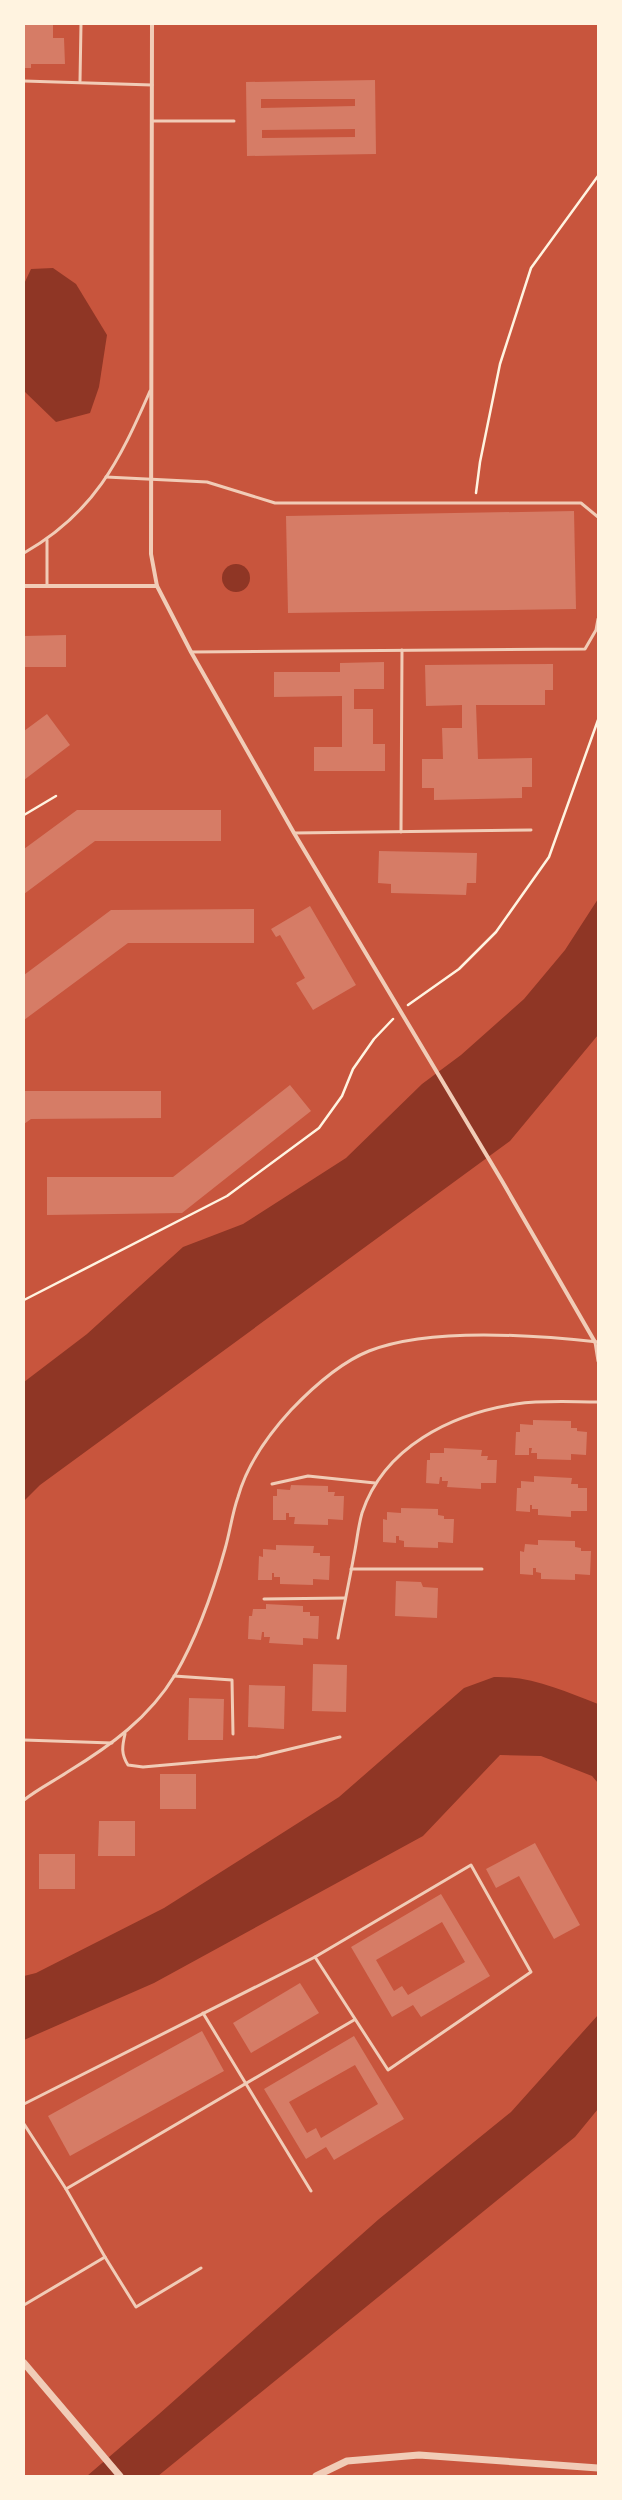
<svg xmlns="http://www.w3.org/2000/svg" width="622" height="2500" font-family="'PT Sans Narrow',sans-serif">
<rect width="100%" height="100%" fill="#c8553d"/>
<!-- water -->
<g fill="#8f3625">
<path d="M53,268L76,284L107,335L99,387L90,413L56,422L24,391V284L31,269Z"/>
<circle cx="236" cy="578" r="14"/>
<path d="M598,899V1035L510,1141L40,1485L24,1501V1382L87,1334L183,1247L243,1224L346,1158L422,1084L461,1055L524,999L565,950Z"/>
<path d="M494,1677C532,1676 563,1691 598,1704V1783L592,1776L541,1756L500,1755L423,1836L154,1983L24,2040V1976L36,1973L164,1908L339,1797L464,1688Z"/>
<path d="M598,2015V2109L575,2137L158,2476H87L159,2414L379,2219L511,2112Z"/>
</g>
<!-- building -->
<g fill="#d67c66" fill-rule="evenodd">
<path d="M24,24H53V38H64L65,64H31V68H24Z"/>
<path d="M375,80L376,154L247,156L246,82ZM261,99H355V106L261,108ZM355,129V137L262,138V130Z"/>
<path d="M574,511L576,609L288,613L286,516Z"/>
<path d="M66,635V667H24V636Z"/>
<path d="M384,662V689H354V709H373V744H385V771H314V747H342V696L274,697V672H340V663Z"/>
<path d="M553,664V690H545V705H476L478,759L532,758V787H522V798L434,800V788H422V759H443L442,728H462V705L426,706L425,665Z"/>
<path d="M47,714L70,745L24,780V731Z"/>
<path d="M77,810H221V841H95L24,894V849Z"/>
<path d="M379,851L477,853L476,883H467L466,895L391,893V884L378,883Z"/>
<path d="M310,906L356,985L313,1010L296,983L305,978L280,935L276,937L271,929Z"/>
<path d="M254,909V943H128L24,1020V975L111,910Z"/>
<path d="M290,1085L311,1111L182,1213L47,1215V1177H173Z"/>
<path d="M24,1091H161V1118L31,1119L24,1124Z"/>
<path d="M533,1420L571,1421V1428H577V1431L587,1432L586,1455L571,1454V1460L537,1459V1453H531L532,1448H529V1455H515L516,1432H520V1424L533,1425Z"/>
<path d="M444,1448L482,1450L481,1456H488L487,1460H497L496,1483H481V1489L447,1487L448,1481H442V1477H440L439,1484L426,1483L427,1460H430V1453H444Z"/>
<path d="M534,1476L572,1478L571,1484H578V1488H587V1511H571V1517L538,1515V1509H532V1505H530V1512L516,1511L517,1488H521V1481L534,1482Z"/>
<path d="M291,1485L328,1486V1492H335L334,1496H344L343,1520L328,1519V1525L294,1524L295,1517H289V1513H286V1520H273V1496H277V1489L290,1490Z"/>
<path d="M401,1508L438,1509V1515L444,1516V1519H454L453,1543L438,1542V1548L404,1547V1541L399,1540V1536H396V1543L383,1542V1519L387,1520V1512L401,1513Z"/>
<path d="M538,1540L575,1541V1547L581,1548V1551H591L590,1575L575,1574V1580L541,1579V1573L536,1572V1568H533V1575L520,1574V1551L524,1552L525,1544L538,1545Z"/>
<path d="M276,1545L314,1546L313,1553H320V1556H330L329,1580L313,1579V1585L280,1584V1577H274V1573H272V1580H258L259,1556L263,1557V1549L276,1550Z"/>
<path d="M396,1581L421,1582L423,1587L438,1588L437,1618L395,1616Z"/>
<path d="M266,1604L303,1606V1612H310V1616H319L318,1639L303,1638V1645L269,1643L270,1637H264V1632H262L261,1640L248,1639L249,1616H252L253,1609H266Z"/>
<path d="M313,1664L347,1665L346,1712L312,1711Z"/>
<path d="M249,1685L285,1686L284,1729L248,1727Z"/>
<path d="M189,1698L224,1699L223,1740H188Z"/>
<rect x="160" y="1774" width="36" height="35"/>
<path d="M99,1821H135V1856H98Z"/>
<path d="M535,1843L580,1925L554,1939L519,1876L496,1888L486,1869Z"/>
<rect x="39" y="1854" width="36" height="35"/>
<path d="M441,1894L490,1976L421,2017L413,2005L392,2017L351,1947ZM442,1922L465,1962L408,1995L402,1986L394,1991L376,1960Z"/>
<path d="M300,1983L319,2013L251,2053L233,2023Z"/>
<path d="M202,2031L224,2071L70,2156L48,2116Z"/>
<path d="M354,2036L404,2119L334,2160L326,2147L306,2159L264,2089ZM355,2065L378,2104L321,2138L316,2128L307,2133L289,2102Z"/>
</g>
<g fill="none" stroke-linecap="round" stroke-linejoin="round">
<!-- path -->
<g stroke="#fff3e0" stroke-width="2.5">
<path d="M476,493L480,462L500,364L531,268L598,176"/>
<path d="M24,815L56,796"/>
<path d="M408,1005L459,969L496,932L549,857L598,720"/>
<path d="M24,1300L227,1196L319,1128L342,1096L353,1069L374,1039L393,1019"/>
</g>
<!-- service -->
<g stroke="#f1ccb7" stroke-width="3">
<path d="M24,81L152,85"/>
<path d="M80,81L81,24"/>
<path d="M152,121H234"/>
<path d="M106,477L207,482L275,503H581L598,517"/>
<path d="M47,540V586"/>
<path d="M24,553C94,513 119,462 150,391"/>
<path d="M191,652L585,649L596,630L598,619"/>
<path d="M401,832L402,650"/>
<path d="M294,833L531,830"/>
<path d="M595,1342L598,1361"/>
<path d="M272,1484L308,1476L375,1483"/>
<path d="M351,1569H482"/>
<path d="M264,1599L345,1598"/>
<path d="M338,1638C343,1610 349,1583 354,1555C357,1541 358,1527 362,1513C384,1447 451,1414 516,1404C543,1400 571,1402 598,1402"/>
<path d="M174,1676L232,1680L233,1734"/>
<path d="M125,1734C122,1747 121,1754 128,1765L143,1767L257,1757L340,1737"/>
<path d="M24,1740L112,1743"/>
<path d="M24,1800C38,1789 54,1781 69,1771C110,1746 149,1718 175,1675C197,1637 213,1592 225,1549C230,1532 232,1514 238,1497C247,1465 268,1435 291,1410C313,1387 339,1363 369,1351C429,1327 534,1335 598,1342"/>
<path d="M471,1865L531,1972L388,2070L315,1957Z"/>
<path d="M203,2013L311,2191"/>
<path d="M24,2104L315,1957"/>
<path d="M24,2124L66,2189"/>
<path d="M105,2257L136,2307L201,2268"/>
<path d="M24,2305L105,2257L66,2189L354,2020"/>
</g>
<!-- minor -->
<g stroke="#f1ccb7" stroke-width="4">
<path d="M152,24L151,554L157,586L191,652L294,833L502,1181L595,1342"/>
<path d="M24,586H157"/>
</g>
<!-- tertiary -->
<g stroke="#f1ccb7" stroke-width="7">
<path d="M24,2363L120,2476"/>
<path d="M316,2476L347,2461L419,2455L598,2468"/>
</g>
</g>
<!-- border -->
<rect width="622" height="2500" fill="none" stroke="#fff3e0" stroke-width="50"/>
</svg>
